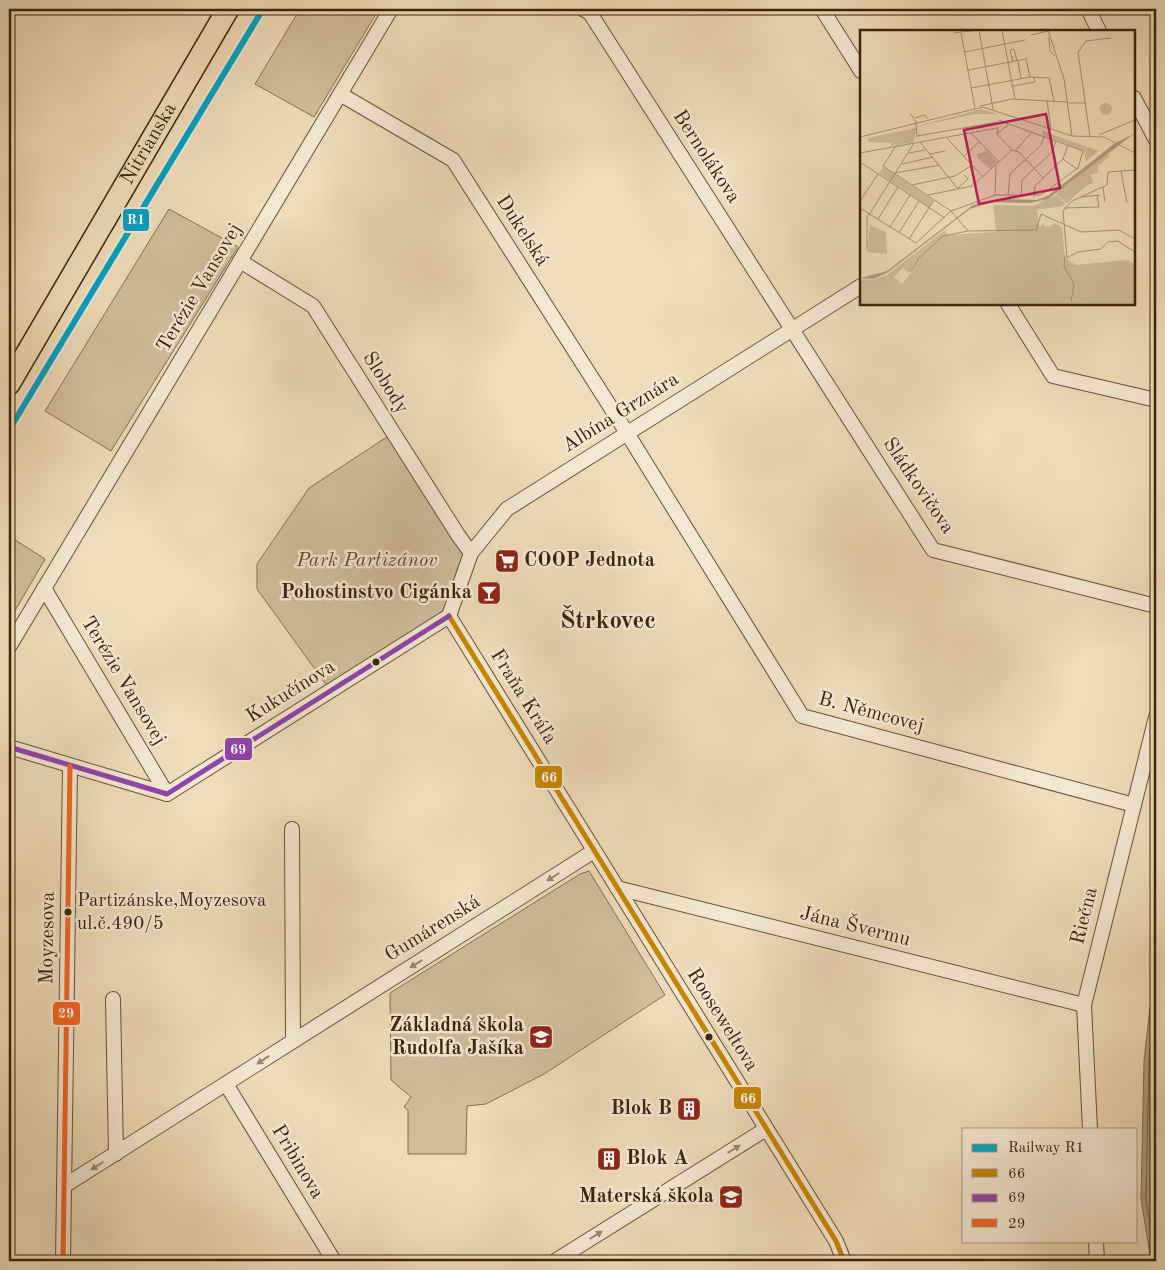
<svg xmlns="http://www.w3.org/2000/svg" width="1165" height="1270" font-family="'Old Standard TT',serif">
<rect width="100%" height="100%" fill="#efdcba"/>
<filter id="stains"><feTurbulence type="fractalNoise" baseFrequency=".004" numOctaves="4"/><feColorMatrix values="0 0 0 0 .2 0 0 0 0 .09 0 0 0 0 .02 0 0 0 .5 -.17"/></filter>
<radialGradient id="worn" r=".72"><stop offset=".6" stop-color="#630" stop-opacity="0"/><stop offset="1" stop-color="#630" stop-opacity=".3"/></radialGradient>
<!-- green -->
<g fill="#d0bd9c" stroke="#857052">
<path d="M300,9H379L314,117L255,84Z"/>
<path d="M169,209L238,247L111,451L45,411Z"/>
<path d="M393,433L471,553L449,616L330,690L257,589V564L309,488Z"/>
<path d="M9,536L45,559L9,621Z"/>
<path d="M589,871L665,995L544,1074L486,1104L467,1106L466,1154H408V1110L404,1107L411,1097L391,1080L390,993L580,874Z"/>
</g>
<!-- water -->
<path fill="#b19d7e" stroke="#816d4f" d="M1156,953V1261H1151L1141,1199L1144,1061Z"/>
<g fill="none" stroke-linecap="round" stroke-linejoin="round">
<!-- shore -->
<g stroke="#766044" stroke-width="1">
<path d="M1156,1054L1153,1198L1156,1222"/>
<path d="M1156,1261L1146,1199L1149,1061L1156,998"/>
</g>
<defs>
<g id="street">
<path d="M583,9L590,13L933,550L1156,606"/>
<path d="M822,9L861,71"/>
<path d="M1088,9L1099,31"/>
<path d="M340,94L453,160L627,433L802,716L1134,805"/>
<path d="M1134,98L1156,140"/>
<path d="M240,261L313,306L458,535L471,553"/>
<path d="M1008,304L1053,376L1156,400"/>
<path d="M44,588L167,794"/>
<path d="M449,616L836,1241L844,1261"/>
<path d="M449,616L471,553L507,509L861,286"/>
<path d="M9,647L391,9"/>
<path d="M9,747L167,794L449,616"/>
<path d="M292,829L293,1041"/>
<path d="M617,888L1084,1005"/>
<path d="M113,999L116,1154"/>
<path d="M226,1084L334,1261"/>
<path d="M1090,1129L1084,1005L1156,717"/>
<path d="M64,1186L594,851"/>
<path d="M1096,1241L1097,1261"/>
<path d="M63,1261L70,766"/>
<path d="M555,1261L766,1129"/>
</g>
<g id="primary">
<path id="s1" d="M9,384L228,9"/>
</g>
</defs>
<!-- street casing -->
<use href="#street" stroke="#675235" stroke-width="16"/>
<!-- primary casing -->
<use href="#primary" stroke="#3a2409" stroke-width="24"/>
<!-- street -->
<use href="#street" stroke="#f5e8d2" stroke-width="14"/>
<!-- primary -->
<use href="#primary" stroke="#efdcba" stroke-width="21"/>
<defs>
<path id="bus-1" d="M449,616L836,1241L844,1261"/>
<path id="bus-2" d="M9,747L167,794L449,616"/>
<path id="bus-3" d="M63,1261L70,766"/>
</defs>
<!-- bus-1 casing -->
<use href="#bus-1" stroke="#f5e8d2" stroke-width="9"/>
<!-- bus-2 casing -->
<use href="#bus-2" stroke="#f5e8d2" stroke-width="9"/>
<!-- bus-3 casing -->
<use href="#bus-3" stroke="#f5e8d2" stroke-width="9"/>
<!-- bus-1 -->
<use href="#bus-1" stroke="#c88602" stroke-width="5"/>
<!-- bus-2 -->
<use href="#bus-2" stroke="#8e44ad" stroke-width="5"/>
<!-- bus-3 -->
<use href="#bus-3" stroke="#f26522" stroke-width="5"/>
<defs>
<path id="rail-1" d="M9,430L263,9"/>
</defs>
<!-- rail-1 casing -->
<use href="#rail-1" stroke="#f5e8d2" stroke-width="10"/>
<!-- rail-1 -->
<use href="#rail-1" stroke="#03a2c4" stroke-width="6"/>
</g>
<!-- one-way arrows -->
<defs><path id="oneway-solid" d="M-6-.8H1V-3.2L6.5 0L1 3.2V.8H-6Z" transform="scale(1.25)"/></defs>
<g fill="#98866e">
<use href="#oneway-solid" transform="translate(553 877) rotate(148)"/>
<use href="#oneway-solid" transform="translate(416 964) rotate(148)"/>
<use href="#oneway-solid" transform="translate(263 1060) rotate(147)"/>
<use href="#oneway-solid" transform="translate(734 1149) rotate(-32)"/>
<use href="#oneway-solid" transform="translate(97 1166) rotate(148)"/>
<use href="#oneway-solid" transform="translate(596 1235) rotate(-32)"/>
</g>
<!-- icons -->
<defs>
<symbol id="supermarket-square" viewBox="-11 -11 22 22"><rect x="-9" y="-9" width="18" height="18" rx="4" fill="#8f2418" stroke="#f5e8d2"/><path d="M-6-5.5h2.5l.6 2H6L4.5 2H-2.5L-4.4-4H-6ZM-1.5 3.2a1.3 1.3 0 1 0 .1 0ZM3 3.2a1.3 1.3 0 1 0 .1 0Z" fill="#fff"/></symbol>
<symbol id="bar-square" viewBox="-11 -11 22 22"><rect x="-9" y="-9" width="18" height="18" rx="4" fill="#8f2418" stroke="#f5e8d2"/><path d="M-6-5H6L.8 .8V4.5H3.5V6h-7V4.5H-.8V.8Z" fill="#fff"/></symbol>
<symbol id="school-square" viewBox="-11 -11 22 22"><rect x="-9" y="-9" width="18" height="18" rx="4" fill="#8f2418" stroke="#f5e8d2"/><path d="M0-5L7-2L0 1L-7-2ZM-4 1L0 2.5L4 1V4Q0 6-4 4Z" fill="#fff"/></symbol>
<symbol id="building-square" viewBox="-11 -11 22 22"><rect x="-9" y="-9" width="18" height="18" rx="4" fill="#8f2418" stroke="#f5e8d2"/><path d="M-4-6H4V6H1V3H-1V6H-4ZM-2.5-4.3h1.7v1.8h-1.7ZM.8-4.3h1.7v1.8H.8ZM-2.5-1h1.7V.8h-1.7ZM.8-1h1.7V.8H.8Z" fill="#fff"/></symbol>
</defs>
<g fill-rule="evenodd">
<use href="#supermarket-square" x="493" y="547" width="28" height="28"/>
<use href="#bar-square" x="475" y="579" width="28" height="28"/>
<use href="#school-square" x="527" y="1023" width="28" height="28"/>
<use href="#building-square" x="675" y="1095" width="28" height="28"/>
<use href="#building-square" x="595" y="1145" width="28" height="28"/>
<use href="#school-square" x="717" y="1183" width="28" height="28"/>
</g>
<!-- markers -->
<g fill="#3a2409" stroke="#f5e8d2" stroke-width="2">
<circle cx="376" cy="662" r="4.5"/>
<circle cx="68" cy="912" r="4.5"/>
<circle cx="709" cy="1037" r="4.5"/>
</g>
<g text-anchor="middle" dominant-baseline="central" stroke-width="5" stroke-linejoin="round" paint-order="stroke">
<!-- bus labels -->
<g font-size="19" fill="#3a2409" stroke="#f5e8d2" text-anchor="start">
<text x="77" y="901">Partizánske,Moyzesova<tspan x="77" dy="23">ul.č.490/5</tspan></text>
</g>
<!-- street labels -->
<g font-size="20" fill="#3a2409" stroke="#f5e8d2">
<text stroke="none"><textPath href="#s1" startOffset="278">Nitrianska</textPath></text>
<text transform="translate(706 157) rotate(57)">Bernolákova</text>
<text transform="translate(522 231) rotate(57)">Dukelská</text>
<text transform="translate(200 288) rotate(-59)">Terézie Vansovej</text>
<text transform="translate(385 383) rotate(58)">Slobody</text>
<text transform="translate(621 413) rotate(-32)">Albína Grznára</text>
<text transform="translate(918 486) rotate(56)">Sládkovičova</text>
<text transform="translate(123 681) rotate(59)">Terézie Vansovej</text>
<text transform="translate(291 692) rotate(-32)">Kukučínova</text>
<text transform="translate(523 697) rotate(58)">Fraňa Kráľa</text>
<text transform="translate(871 713) rotate(15)">B. Němcovej</text>
<text transform="translate(1085 916) rotate(-76)">Riečna</text>
<text transform="translate(855 927) rotate(14)">Jána Švermu</text>
<text transform="translate(433 929) rotate(-32)">Gumárenská</text>
<text transform="translate(48 938) rotate(-89)">Moyzesova</text>
<text transform="translate(722 1020) rotate(58)">Rooseweltova</text>
<text transform="translate(297 1162) rotate(59)">Pribinova</text>
</g>
<!-- park labels -->
<g font-size="20" font-style="italic" fill="#604a2e" stroke="#f5e8d2">
<text x="367" y="561">Park Partizánov</text>
</g>
<!-- poi labels -->
<g font-size="20" font-weight="bold" fill="#3a2409" stroke="#f5e8d2" text-anchor="end">
<text x="524" y="561" text-anchor="start">COOP Jednota</text>
<text x="472" y="593">Pohostinstvo Cigánka</text>
<text x="524" y="1026">Základná škola<tspan x="524" dy="23">Rudolfa Jašíka</tspan></text>
<text x="672" y="1109">Blok B</text>
<text x="626" y="1159" text-anchor="start">Blok A</text>
<text x="714" y="1197">Materská škola</text>
</g>
<!-- district labels -->
<g font-size="25" font-weight="bold" fill="#3a2409" stroke="#f5e8d2">
<text x="608" y="621">Štrkovec</text>
</g>
</g>
<!-- overview -->
<g transform="translate(860 30)">
<rect width="275" height="275" fill="#efdcba"/>
<path d="M240 79a6 6 0 1 1 12 0a6 6 0 1 1-12 0ZM121,79L138,84H116L58,96ZM56,98L54,112L31,116V113L9,112L8,108ZM183,101L239,121L226,131L224,121L182,105ZM127,121L137,132L130,139L118,128L117,124ZM247,123L250,126L238,136V143L230,145L234,153L227,155L207,173L199,167L196,163ZM23,137L73,170L69,177L19,143ZM196,165L205,173L203,176L177,180L179,197L184,194V197L191,196L194,193L202,197L205,228L216,235L267,230L275,234V275H0V249L12,250L27,245L85,200L88,205L136,202L133,175L173,176ZM56,230L51,243L42,254L34,247L43,238L48,243L50,241ZM10,195L26,202L27,224L7,222Z" fill="#d0bd9c" fill-rule="evenodd"/>
<path d="M275,103L188,169L170,173L131,172L110,179L27,243L13,249L0,248L27,241L113,175L139,169L177,170L189,165L254,114Z" fill="#b19d7e"/>
<path fill="none" stroke="#a79273" stroke-width="1" d="M119,0L133,79M142,0L155,69M188,0L204,49L212,106M94,3L117,0M101,3L115,78M171,5L188,1M189,7L190,21L195,26M105,22L165,10M158,31L161,49M153,32L150,20L154,19L157,31M108,40L166,29L170,47M153,56L175,52L174,47M111,58L170,47L189,48L194,71M187,71L191,99M208,73H226M120,76L152,69L207,72M50,83L56,92L57,107M55,88L65,85L68,89M138,97L137,104L152,120M111,103L139,132M137,104L149,94M239,105L275,90M57,106L138,92M0,107L123,77L212,106L244,107L275,123M86,107L123,147M230,107L218,22L226,11L251,8M60,112L98,159M36,116L23,136L91,181L108,201M152,120L159,122L183,148M156,120L172,102M0,123L137,98M49,123L65,120M70,124L85,121M104,126L119,112M203,129L217,139M0,132L85,188M42,134L73,127M275,140L248,142L247,155L212,171L203,181L207,228L218,222L241,219L248,212L258,211L275,222M261,141L267,173M35,143L80,135M52,155L95,146L112,135M243,157L245,172M98,158L108,149L104,145M68,165L112,156L152,120M135,165L136,135M148,166L150,144L181,115L184,107M161,167L162,150L192,122L196,111M174,167L175,156L203,129L208,115M221,167L240,165M0,171L18,144M0,178L56,213L91,181M204,178L239,177L237,165M91,181L135,165H181L218,138L223,121L138,90M18,189L38,157M30,197L50,165M39,203L59,171M49,209L74,170M7,219V188L54,113M205,226L204,236L214,254L211,272M50,242L59,228L83,206L108,201L176,200L181,184L221,202L259,200L275,209"/>
<path fill="#c2185b" fill-opacity="0.15" stroke="#c2185b" stroke-width="2.5" d="M186,84L200,158L119,174L104,100Z"/>
<rect width="275" height="275" fill="none" stroke="#3a2409" stroke-width="2.5"/>
</g>
<g stroke="#f5e8d2" stroke-width="2">
<rect x="122" y="208" width="28" height="24" rx="5" fill="#03a2c4"/>
<rect x="224" y="737" width="29" height="24" rx="5" fill="#8e44ad"/>
<rect x="534" y="765" width="29" height="24" rx="5" fill="#c88602"/>
<rect x="52" y="1001" width="29" height="25" rx="5" fill="#f26522"/>
<rect x="733" y="1086" width="29" height="24" rx="5" fill="#c88602"/>
</g>
<g font-size="14" text-anchor="middle" font-weight="bold" fill="#fff">
<text x="136" y="224">R1</text>
<text x="238" y="754">69</text>
<text x="549" y="782">66</text>
<text x="66" y="1018">29</text>
<text x="748" y="1103">66</text>
</g>
<!-- margin -->
<rect width="1165" height="1270" fill="none" stroke="#efdcba" stroke-width="30"/>
<rect x="10" y="10" width="1145" height="1250" fill="none" stroke="#3a2409" stroke-width="2.5"/>
<rect x="15" y="15" width="1135" height="1240" fill="none" stroke="#3a2409"/>
<!-- legend -->
<rect x="962" y="1128" width="175" height="115" fill="#f5e8d2" stroke="#aa9a82"/>
<rect x="972" y="1144" width="25" height="8" fill="#03a2c4" stroke="#aa9a82"/>
<text x="1008" y="1152" font-size="15" fill="#3a2409">Railway R1</text>
<rect x="972" y="1169" width="25" height="8" fill="#c88602" stroke="#aa9a82"/>
<text x="1008" y="1178" font-size="15" fill="#3a2409">66</text>
<rect x="972" y="1194" width="25" height="8" fill="#8e44ad" stroke="#aa9a82"/>
<text x="1008" y="1202" font-size="15" fill="#3a2409">69</text>
<rect x="972" y="1219" width="25" height="8" fill="#f26522" stroke="#aa9a82"/>
<text x="1008" y="1228" font-size="15" fill="#3a2409">29</text>
<rect width="100%" height="100%" filter="url(#stains)"/>
<rect width="100%" height="100%" fill="url(#worn)"/>
</svg>
